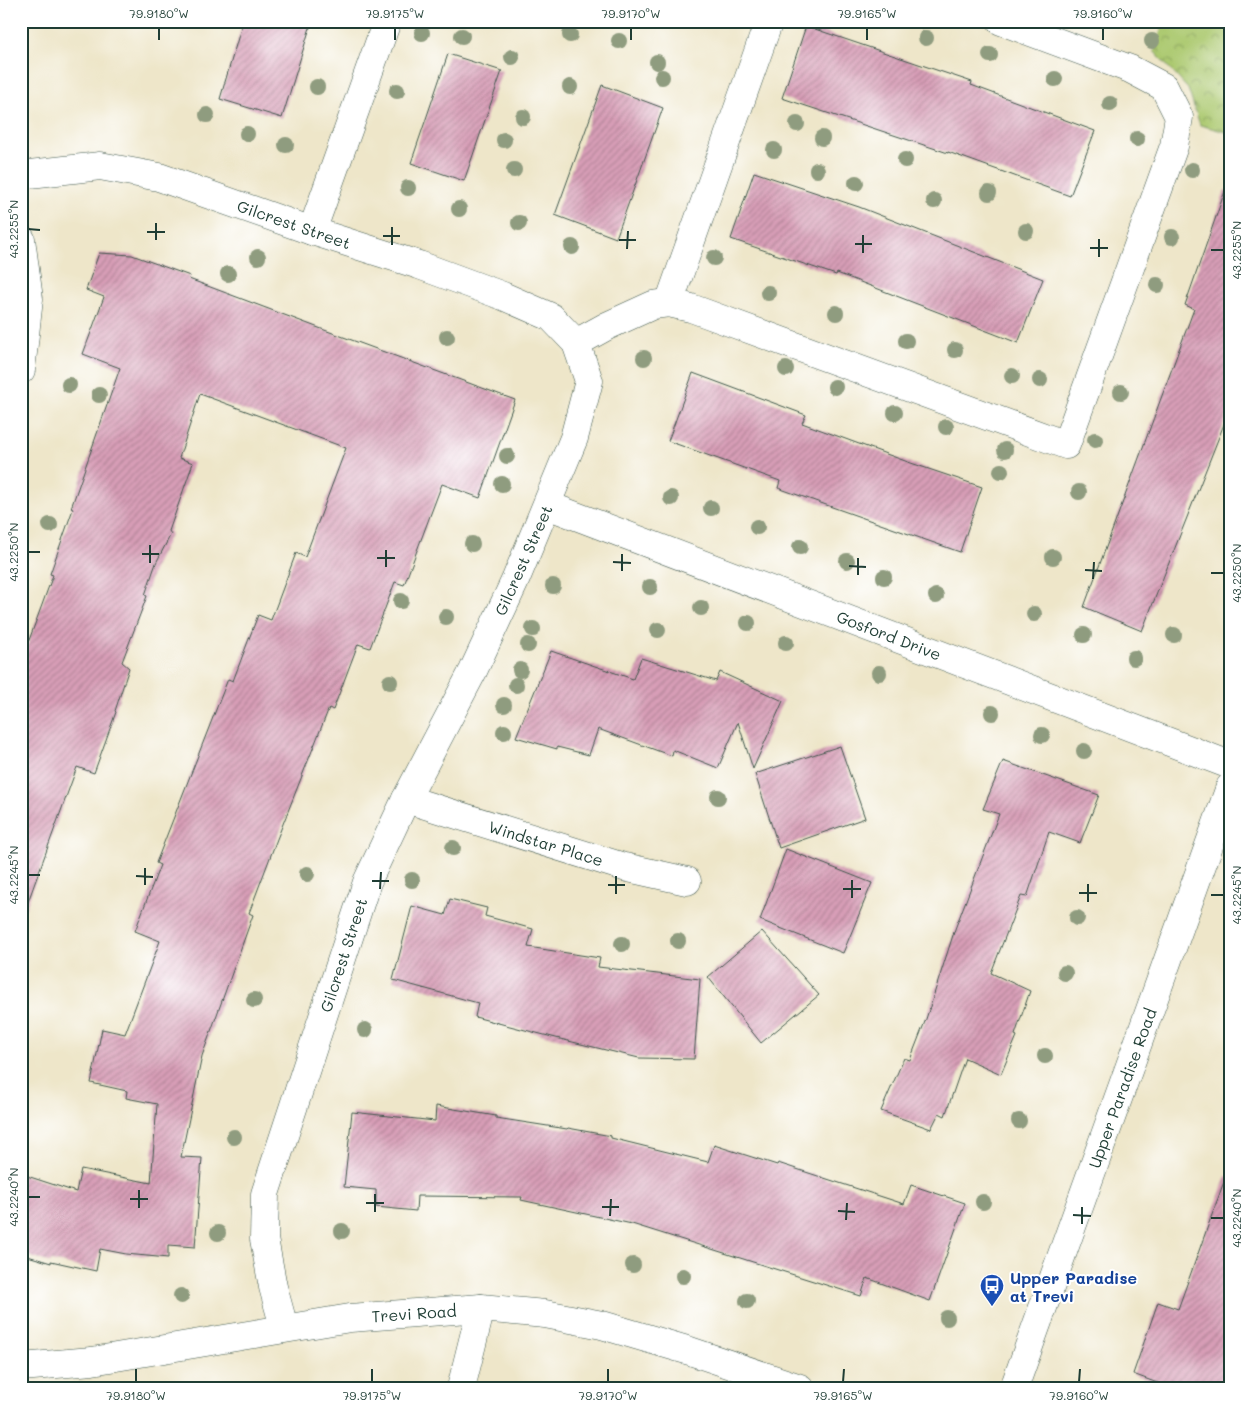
<svg xmlns="http://www.w3.org/2000/svg" width="1251" height="1409" font-family="Mali,sans-serif">
<defs>
<pattern id="park-crowns" width="20" height="18" patternUnits="userSpaceOnUse" patternTransform="scale(1.25)"><rect width="20" height="18" fill="#acc970"/><path d="M2 6a3 3 0 1 1 6 0M12 15a3 3 0 1 1 6 0" fill="none" stroke="#8ba45d"/></pattern>
<pattern id="building-hatch" width="6" height="6" patternUnits="userSpaceOnUse" patternTransform="scale(1.25)"><rect width="6" height="6" fill="#d89eb7"/><path d="M-1 1l2-2M0 6l6-6M5 7l2-2" fill="none" stroke="#af8296"/></pattern>
</defs>
<rect width="100%" height="100%" fill="#fff"/>
<filter id="ink" filterUnits="userSpaceOnUse"><feTurbulence type="fractalNoise" baseFrequency=".02" numOctaves="2"/><feDisplacementMap in="SourceGraphic" scale="10" xChannelSelector="R" yChannelSelector="G"/><feConvolveMatrix kernelMatrix="1 2 1 2 8 2 1 2 1" color-interpolation-filters="sRGB"/></filter>
<filter id="wash" filterUnits="userSpaceOnUse"><feTurbulence type="fractalNoise" baseFrequency=".0096" numOctaves="4" result="noise"/><feDisplacementMap in="SourceGraphic" scale="20" xChannelSelector="R" yChannelSelector="G"/><feGaussianBlur stdDeviation="1.12" result="paint"/><feColorMatrix in="noise" values="0 0 0 0 0 0 0 0 0 0 0 0 0 0 0 0 0 1.4 0 .05"/><feComposite in="paint" operator="in"/></filter>
<g filter="url(#wash)">
<rect width="100%" height="100%" fill="#eee6c9"/>
<!-- park -->
<path fill="url(#park-crowns)" stroke="#668352" d="M1164,21H1230V133L1200,125L1188,89L1154,51Z"/>
<g id="blocks">
<!-- building -->
<g fill="url(#building-hatch)">
<path d="M243,21H312L282,118L220,99Z"/>
<path d="M806,26L972,82L971,85L1095,131L1070,196L948,152V153L782,98Z"/>
<path d="M448,54L502,71L464,181L411,163Z"/>
<path d="M602,85L663,108L616,238L555,215Z"/>
<path d="M754,172L859,207L1043,279L1018,343L837,273L836,275L731,239Z"/>
<path d="M1225,191L1230,192V409L1142,631L1084,607L1194,309L1185,305Z"/>
<path d="M99,253L132,255L190,276L189,279L319,328L515,400L480,498L442,484L404,585L395,582L370,648L358,644L333,710L329,708L277,839L249,913L253,915L202,1056L181,1157L202,1158L195,1247L168,1245V1258L126,1254L100,1249L96,1271L51,1261V1263L21,1254V1174L76,1192L81,1169L151,1183L157,1104L126,1098L127,1091L91,1083L102,1029L125,1034L160,941L135,931L160,865L156,863L228,679L233,681L258,615L271,620L296,553L305,557L346,448L200,394L179,458L193,463L169,531L171,534L156,563L145,595L147,596L122,662L129,668L115,711L116,712L94,773L77,767L25,910L21,909V662L53,575L50,574L73,509L71,508L120,368L83,354L104,297L86,290Z"/>
<path d="M693,373L806,415L802,423L908,462L982,487L960,552L778,488L780,481L668,441Z"/>
<path d="M551,651L633,679L641,658L716,681L720,672L783,701L753,769L738,722L718,768L673,750L672,756L598,729L589,755L557,747V749L516,737Z"/>
<path d="M840,746L865,818L779,848L755,774Z"/>
<path d="M1003,761L1099,795L1080,843L1049,832L1027,897L1021,896L991,973L1030,991L1015,1035L1017,1036L1001,1074L965,1058L945,1116L939,1113L931,1129L881,1111L904,1058L910,1060L926,1019L955,929L999,814L983,809Z"/>
<path d="M786,849L872,883L843,953L760,920Z"/>
<path d="M450,899L487,908L485,916L533,929L528,947L600,958L598,967L700,979L694,1059L639,1058L556,1038L475,1017L478,1003L393,980L412,906L445,915Z"/>
<path d="M762,931L819,995L761,1043L708,977Z"/>
<path d="M436,1106L496,1116V1118L567,1129L568,1128L611,1136V1138L708,1162L714,1145L777,1165L778,1163L904,1204L911,1185L965,1203L930,1301L867,1278L861,1296L632,1224L521,1200L522,1197L417,1196L416,1211L376,1207V1190L344,1187L352,1112L435,1121Z"/>
<path d="M1226,1176L1230,1177V1388H1171L1133,1374L1158,1302L1178,1309Z"/>
</g>
</g>
</g>
<g filter="url(#ink)">
<use href="#blocks" fill-opacity="0" stroke="#3e564a" stroke-width="1"/>
<g fill="none" stroke-linecap="round" stroke-linejoin="round">
<defs>
<g id="minor">
<path d="M21,175L100,166L159,177L312,231L419,265L503,296L551,317L576,343L589,381L574,438L515,581L473,671L406,799L367,882L265,1194L264,1239L273,1287L284,1327"/>
<path d="M312,231L387,21"/>
<path d="M21,239L29,299L21,370"/>
<path d="M669,303L769,21"/>
<path d="M576,343L607,326L653,305L669,303L691,308L1066,445L1174,146L1179,117L1164,87L1130,69L1001,21"/>
<path d="M547,505L1230,765"/>
<path d="M406,799L624,867L687,881"/>
<path d="M21,1367L92,1361L350,1318L481,1308L545,1314L602,1325L690,1351L800,1388"/>
<path d="M461,1388L481,1308"/>
</g>
<path id="major" d="M1014,1388L1230,787"/>
</defs>
<!-- minor casing -->
<use href="#minor" stroke="#3e564a" stroke-width="29"/>
<!-- major casing -->
<use href="#major" stroke="#3e564a" stroke-width="29"/>
<!-- minor -->
<use href="#minor" stroke="#fff" stroke-width="28"/>
<!-- major -->
<use href="#major" stroke="#fff" stroke-width="28"/>
</g>
<!-- trees -->
<g fill="#8f9c7f">
<circle cx="422" cy="33" r="8"/>
<circle cx="570" cy="35" r="8"/>
<circle cx="462" cy="36" r="8"/>
<circle cx="926" cy="38" r="8"/>
<circle cx="619" cy="41" r="8"/>
<circle cx="1152" cy="41" r="8"/>
<circle cx="990" cy="55" r="8"/>
<circle cx="512" cy="57" r="8"/>
<circle cx="657" cy="62" r="8"/>
<circle cx="662" cy="77" r="8"/>
<circle cx="1055" cy="79" r="8"/>
<circle cx="317" cy="87" r="8"/>
<circle cx="570" cy="87" r="8"/>
<circle cx="397" cy="91" r="8"/>
<circle cx="1110" cy="104" r="8"/>
<circle cx="207" cy="115" r="8"/>
<circle cx="523" cy="117" r="8"/>
<circle cx="797" cy="124" r="8"/>
<circle cx="247" cy="134" r="8"/>
<circle cx="822" cy="138" r="8"/>
<circle cx="1137" cy="139" r="8"/>
<circle cx="504" cy="140" r="8"/>
<circle cx="286" cy="145" r="8"/>
<circle cx="774" cy="150" r="8"/>
<circle cx="905" cy="160" r="8"/>
<circle cx="514" cy="170" r="8"/>
<circle cx="817" cy="170" r="8"/>
<circle cx="1192" cy="170" r="8"/>
<circle cx="856" cy="183" r="8"/>
<circle cx="408" cy="188" r="8"/>
<circle cx="989" cy="193" r="8"/>
<circle cx="934" cy="201" r="8"/>
<circle cx="459" cy="209" r="8"/>
<circle cx="519" cy="223" r="8"/>
<circle cx="1026" cy="231" r="8"/>
<circle cx="1172" cy="237" r="8"/>
<circle cx="572" cy="247" r="8"/>
<circle cx="258" cy="257" r="8"/>
<circle cx="714" cy="258" r="8"/>
<circle cx="228" cy="274" r="8"/>
<circle cx="1157" cy="285" r="8"/>
<circle cx="768" cy="293" r="8"/>
<circle cx="836" cy="313" r="8"/>
<circle cx="447" cy="337" r="8"/>
<circle cx="906" cy="341" r="8"/>
<circle cx="955" cy="350" r="8"/>
<circle cx="644" cy="358" r="8"/>
<circle cx="786" cy="369" r="8"/>
<circle cx="1012" cy="376" r="8"/>
<circle cx="1040" cy="380" r="8"/>
<circle cx="69" cy="385" r="8"/>
<circle cx="835" cy="387" r="8"/>
<circle cx="1121" cy="392" r="8"/>
<circle cx="99" cy="395" r="8"/>
<circle cx="895" cy="413" r="8"/>
<circle cx="946" cy="427" r="8"/>
<circle cx="1095" cy="440" r="8"/>
<circle cx="1005" cy="450" r="8"/>
<circle cx="507" cy="456" r="8"/>
<circle cx="1001" cy="471" r="8"/>
<circle cx="502" cy="484" r="8"/>
<circle cx="1079" cy="492" r="8"/>
<circle cx="671" cy="498" r="8"/>
<circle cx="711" cy="508" r="8"/>
<circle cx="50" cy="525" r="8"/>
<circle cx="757" cy="527" r="8"/>
<circle cx="472" cy="544" r="8"/>
<circle cx="800" cy="547" r="8"/>
<circle cx="1053" cy="557" r="8"/>
<circle cx="847" cy="561" r="8"/>
<circle cx="884" cy="577" r="8"/>
<circle cx="553" cy="586" r="8"/>
<circle cx="650" cy="587" r="8"/>
<circle cx="936" cy="596" r="8"/>
<circle cx="401" cy="601" r="8"/>
<circle cx="701" cy="608" r="8"/>
<circle cx="1034" cy="614" r="8"/>
<circle cx="446" cy="617" r="8"/>
<circle cx="748" cy="623" r="8"/>
<circle cx="533" cy="629" r="8"/>
<circle cx="658" cy="630" r="8"/>
<circle cx="1084" cy="635" r="8"/>
<circle cx="1174" cy="635" r="8"/>
<circle cx="786" cy="643" r="8"/>
<circle cx="528" cy="645" r="8"/>
<circle cx="1134" cy="658" r="8"/>
<circle cx="520" cy="670" r="8"/>
<circle cx="879" cy="673" r="8"/>
<circle cx="390" cy="682" r="8"/>
<circle cx="516" cy="685" r="8"/>
<circle cx="504" cy="705" r="8"/>
<circle cx="992" cy="713" r="8"/>
<circle cx="504" cy="732" r="8"/>
<circle cx="1042" cy="735" r="8"/>
<circle cx="1084" cy="751" r="8"/>
<circle cx="718" cy="797" r="8"/>
<circle cx="453" cy="848" r="8"/>
<circle cx="307" cy="874" r="8"/>
<circle cx="412" cy="880" r="8"/>
<circle cx="1077" cy="918" r="8"/>
<circle cx="678" cy="941" r="8"/>
<circle cx="622" cy="944" r="8"/>
<circle cx="1065" cy="973" r="8"/>
<circle cx="254" cy="1000" r="8"/>
<circle cx="365" cy="1030" r="8"/>
<circle cx="1045" cy="1056" r="8"/>
<circle cx="1019" cy="1121" r="8"/>
<circle cx="234" cy="1137" r="8"/>
<circle cx="983" cy="1202" r="8"/>
<circle cx="342" cy="1231" r="8"/>
<circle cx="218" cy="1233" r="8"/>
<circle cx="633" cy="1265" r="8"/>
<circle cx="683" cy="1276" r="8"/>
<circle cx="181" cy="1296" r="8"/>
<circle cx="747" cy="1301" r="8"/>
<circle cx="947" cy="1318" r="8"/>
</g>
</g>
<!-- ticks -->
<path fill="none" stroke="#1f3d34" stroke-width="2" d="M159,40V28M395,40V28M631,40V28M867,40V28M1103,40V28M28,229L40,230M147,232H165M383,236H400M156,240V223M619,240H636M855,244H872M392,245V227M1090,248H1108M627,249L628,231M1211,250H1224M863,253V235M1099,257V239M28,552H40M142,554H159M377,558H395M613,562L631,563M150,563V545M849,566L866,567M386,567V550M1085,570L1102,571M622,571V554M1211,573H1224M858,575V558M1093,579L1094,562M28,875H40M136,876L153,877M372,881H389M145,885V868M608,885H625M380,889L381,872M843,889H861M1079,893H1097M616,894V876M1211,895H1224M852,898V880M1088,902V884M28,1197H40M130,1199H148M366,1203H384M602,1207H619M139,1208V1190M838,1211L855,1212M375,1212V1194M1073,1215L1091,1216M610,1216L611,1199M1211,1218H1224M846,1220L847,1203M1082,1224V1207M136,1382V1369M372,1382V1369M608,1382V1369M843,1382L844,1369M1079,1382L1080,1369"/>
<!-- icons -->
<defs>
<symbol id="bus-pin" viewBox="-11 -11 22 30"><path d="M0 17L-7.5 6A9.5 9.5 0 1 1 7.5 6Z" fill="#1a4fb4" stroke="#fff"/><path d="M-5-6H5V4H4V6H2V4H-2V6H-4V4H-5ZM-3.5-4V0h7V-4ZM-3.5 1.2v1.5H-2V1.2ZM2 1.2v1.5H3.5V1.2Z" fill="#fff"/></symbol>
</defs>
<g fill-rule="evenodd">
<use href="#bus-pin" x="978" y="1272" width="28" height="38"/>
</g>
<g text-anchor="middle" dominant-baseline="central" stroke-width="4" stroke-linejoin="round" paint-order="stroke">
<!-- street labels -->
<g font-size="16" fill="#1f3d34" stroke="#fff">
<text transform="translate(294 224) rotate(19)">Gilcrest Street</text>
<text transform="translate(523 560) rotate(-66)">Gilcrest Street</text>
<text transform="translate(889 635) rotate(21)">Gosford Drive</text>
<text transform="translate(546 843) rotate(17)">Windstar Place</text>
<text transform="translate(343 955) rotate(-72)">Gilcrest Street</text>
<text transform="translate(1122 1088) rotate(-70)">Upper Paradise Road</text>
<text transform="translate(414 1313) rotate(-4)">Trevi Road</text>
</g>
<!-- transit labels -->
<g font-size="16" font-weight="bold" fill="#164399" stroke="#fff" text-anchor="start">
<text x="1010" y="1277">Upper Paradise<tspan x="1010" dy="18">at Trevi</tspan></text>
</g>
</g>
<!-- margin -->
<rect width="1251" height="1409" fill="none" stroke="#fff" stroke-width="55"/>
<rect x="28" y="28" width="1196" height="1354" fill="none" stroke="#1f3d34" stroke-width="2"/>
<g font-size="12" text-anchor="middle" fill="#1f3d34">
<text x="159" y="18">79.9180°W</text>
<text x="395" y="18">79.9175°W</text>
<text x="631" y="18">79.9170°W</text>
<text x="867" y="18">79.9165°W</text>
<text x="1103" y="18">79.9160°W</text>
<text transform="translate(14 229) rotate(-90)" y="4">43.2255°N</text>
<text transform="translate(1237 250) rotate(-90)" y="4">43.2255°N</text>
<text transform="translate(14 552) rotate(-90)" y="4">43.2250°N</text>
<text transform="translate(1237 573) rotate(-90)" y="4">43.2250°N</text>
<text transform="translate(14 875) rotate(-90)" y="4">43.2245°N</text>
<text transform="translate(1237 895) rotate(-90)" y="4">43.2245°N</text>
<text transform="translate(14 1197) rotate(-90)" y="4">43.2240°N</text>
<text transform="translate(1237 1218) rotate(-90)" y="4">43.2240°N</text>
<text x="136" y="1400">79.9180°W</text>
<text x="372" y="1400">79.9175°W</text>
<text x="608" y="1400">79.9170°W</text>
<text x="843" y="1400">79.9165°W</text>
<text x="1079" y="1400">79.9160°W</text>
</g>
</svg>
